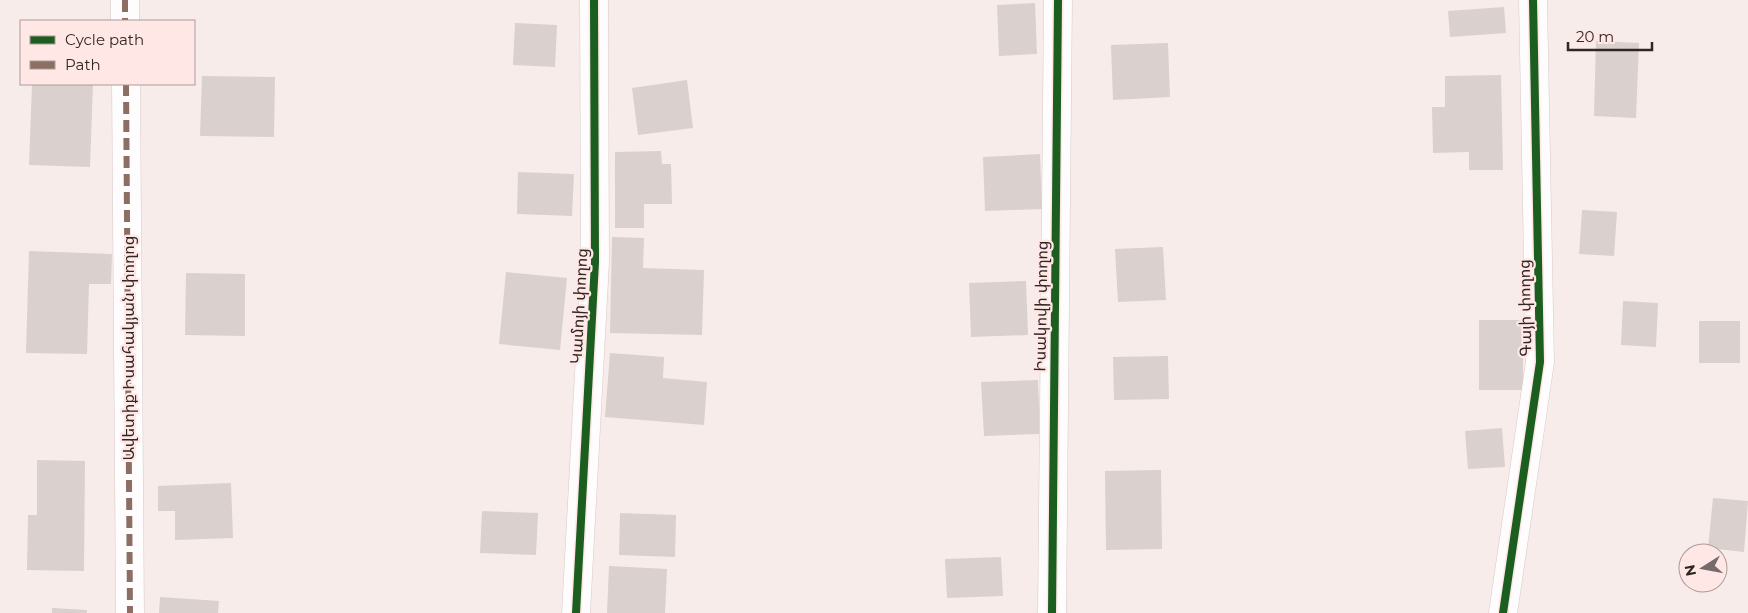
<svg xmlns="http://www.w3.org/2000/svg" width="1748" height="613" font-family="Montserrat,'Noto Sans Armenian',sans-serif">
<rect width="100%" height="100%" fill="#f8eceb"/>
<!-- building -->
<g fill="#dad0cd">
<path d="M1035,3L1037,54L999,56L997,5Z"/>
<path d="M1504,7L1506,33L1450,37L1448,11Z"/>
<path d="M515,23L557,25L555,67L513,65Z"/>
<path d="M1596,41L1639,43L1636,118L1594,116Z"/>
<path d="M1168,43L1170,97L1113,100L1111,45Z"/>
<path d="M1501,75L1503,170H1469V152L1433,153L1432,107H1445V76Z"/>
<path d="M202,76L275,77L274,137L200,136Z"/>
<path d="M687,80L693,128L638,135L632,88Z"/>
<path d="M32,84H93L90,167L29,165Z"/>
<path d="M661,151L662,164H671L672,204H644V228H615V152Z"/>
<path d="M1040,154L1042,209L985,211L983,157Z"/>
<path d="M518,172L574,174L572,216L517,214Z"/>
<path d="M1582,210L1617,212L1614,256L1579,254Z"/>
<path d="M612,237L644,238L643,268L704,270L702,335L610,333Z"/>
<path d="M1163,247L1166,300L1118,302L1115,249Z"/>
<path d="M29,251L112,254L111,284H89L87,354L26,353Z"/>
<path d="M506,272L567,278L560,350L499,344Z"/>
<path d="M186,273L245,274V336L185,335Z"/>
<path d="M1026,281L1028,335L971,337L969,283Z"/>
<path d="M1623,301L1658,303L1656,347L1621,345Z"/>
<rect x="1479" y="320" width="44" height="70"/>
<rect x="1699" y="321" width="41" height="42"/>
<path d="M610,353L664,357L663,378L707,382L704,425L605,417Z"/>
<path d="M1168,356L1169,399L1114,400L1113,357Z"/>
<path d="M1038,380L1040,434L984,436L981,382Z"/>
<path d="M1502,428L1505,467L1468,469L1465,431Z"/>
<path d="M37,460L85,461L84,571L27,570L28,515H37Z"/>
<path d="M1161,470L1162,549L1106,550L1105,471Z"/>
<path d="M231,483L233,538L175,540V511H158V486Z"/>
<path d="M1713,498L1748,501L1744,552L1708,548Z"/>
<path d="M482,511L538,513L536,555L480,553Z"/>
<path d="M620,513L676,515L675,557L619,555Z"/>
<path d="M1001,557L1003,596L947,598L945,559Z"/>
<path d="M609,566L667,569L665,613H607Z"/>
<path d="M160,597L219,601L218,613H159Z"/>
<path d="M52,608L87,610V613H52Z"/>
</g>
<g fill="none" stroke-linecap="round" stroke-linejoin="round">
<defs>
<g id="minor">
<path d="M125,0V21"/>
<path d="M126,84L130,613"/>
<path d="M576,613L595,262L594,0"/>
<path d="M1503,613L1540,362L1533,0"/>
</g>
<path id="tertiary" d="M1052,613L1058,0"/>
</defs>
<!-- minor casing -->
<use href="#minor" stroke="#d5cac9" stroke-width="29"/>
<!-- tertiary casing -->
<use href="#tertiary" stroke="#d5cac9" stroke-width="29"/>
<!-- minor -->
<use href="#minor" stroke="#fefcfc" stroke-width="28"/>
<!-- tertiary -->
<use href="#tertiary" stroke="#fefcfc" stroke-width="28"/>
<!-- quiet -->
<g stroke="#8d6e63" stroke-width="6" stroke-dasharray="12 6" stroke-linecap="butt">
<path d="M125,0V21"/>
<path d="M126,84L130,613"/>
</g>
<defs>
<g id="cycleway">
<path d="M576,613L595,262L594,0"/>
<path d="M1052,613L1058,0"/>
<path d="M1503,613L1540,362L1533,0"/>
</g>
</defs>
<!-- cycleway casing -->
<use href="#cycleway" stroke="#fee7e5" stroke-width="11"/>
<!-- cycleway -->
<use href="#cycleway" stroke="#1b5e20" stroke-width="8"/>
</g>
<g text-anchor="middle" dominant-baseline="central" stroke-width="4.5" stroke-linejoin="round" paint-order="stroke">
<!-- street labels -->
<g font-size="16" fill="#302624" stroke="#fee7e5">
<text transform="translate(579 306) rotate(-87)">Կամոյի փողոց</text>
<text transform="translate(1041 306) rotate(-89)">Իսակովի փողոց</text>
<text transform="translate(1525 308) rotate(-91)">Գայի փողոց</text>
<text transform="translate(128 348) rotate(-90)">Ավետիք Իսահակյան փողոց</text>
</g>
</g>
<!-- legend -->
<rect x="20" y="20" width="175" height="65" fill="#fee7e5" stroke="#ac9a98"/>
<rect x="30" y="36" width="25" height="8" fill="#1b5e20" stroke="#ac9a98"/>
<text x="65" y="45" font-size="15" fill="#302624">Cycle path</text>
<rect x="30" y="61" width="25" height="8" fill="#8d6e63" stroke="#ac9a98"/>
<text x="65" y="70" font-size="15" fill="#302624">Path</text>
<!-- north arrow -->
<g transform="translate(1703 568) rotate(259)"><circle r="24" fill="#fee7e5" stroke="#ac9a98"/>
<path d="M0-4L9 19L0 12L-9 19Z" fill="#766b6a"/>
<text y="-8" font-size="14" font-weight="bold" text-anchor="middle" fill="#302624">N</text>
</g>
<!-- scale -->
<path d="M1568 42v8h84v-8" fill="none" stroke="#302624" stroke-width="2.5"/>
<text x="1576" y="42" font-size="15" fill="#302624" stroke="#fee7e5" stroke-width="4" paint-order="stroke">20 m</text>
</svg>
